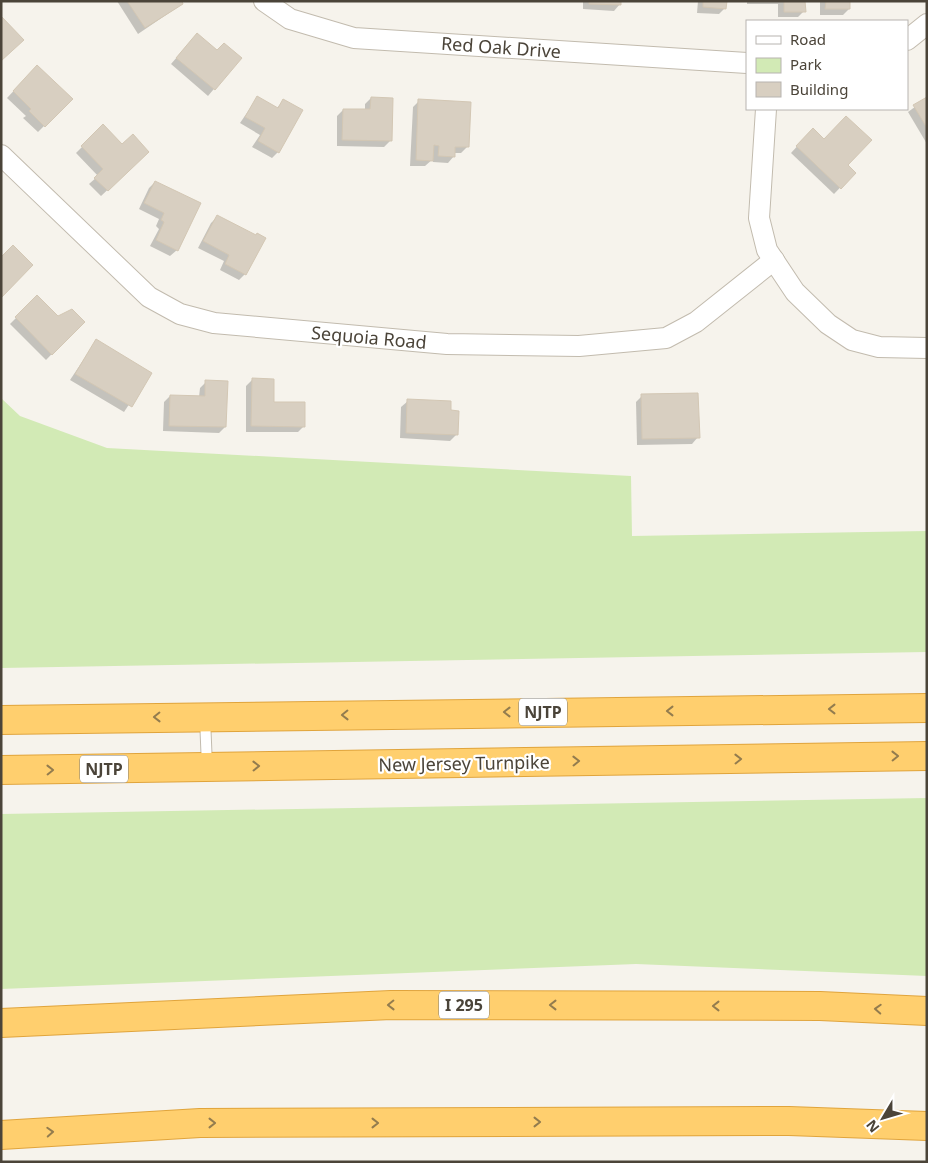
<svg xmlns="http://www.w3.org/2000/svg" width="928" height="1163" font-family="'Noto Sans',sans-serif">
<rect width="100%" height="100%" fill="#f6f3ec"/>
<!-- green -->
<g fill="#d2eab5">
<path d="M1,398L20,416L107,448L631,476L632,536L927,531V652L1,668Z"/>
<path d="M927,798V976L636,964L1,989V814Z"/>
</g>
<!-- shadow -->
<g fill="#0003">
<path d="M117,1H180L182,4L138,34Z"/>
<path d="M583,1H620V4L614,11L583,9Z"/>
<path d="M698,1H726L725,8L719,14L697,13Z"/>
<path d="M747,1H804V11L798,17H778V4H747Z"/>
<path d="M820,1H849V9L843,15H820Z"/>
<path d="M197,34L217,51L240,58L208,96L171,64Z"/>
<path d="M37,66L71,99L38,132L23,118L26,116L7,98Z"/>
<path d="M257,98L276,109L283,101L278,152L272,158L252,147L260,135L240,123Z"/>
<path d="M371,98L390,141L384,147L337,146V116L343,110H365V104Z"/>
<path d="M927,98V144L908,112Z"/>
<path d="M419,101L467,147L461,153H454V156L448,163L433,162V159L425,166H410L413,107Z"/>
<path d="M103,126L122,146L148,152L101,196L89,184L98,176L76,153Z"/>
<path d="M813,129L854,173L834,194L791,153Z"/>
<path d="M155,182L177,250L170,256L150,246L159,229L156,226L159,219L139,209L149,188Z"/>
<path d="M217,217L255,237L264,238L245,274L239,280L220,270L224,261L198,248L211,223Z"/>
<path d="M37,297L58,317L83,322L46,360L10,324Z"/>
<path d="M96,341L150,373L124,412L70,380Z"/>
<path d="M252,380L273,403L304,426L298,432H246V386Z"/>
<path d="M206,382L225,427L219,433L163,431L164,402L170,396L199,397L200,388Z"/>
<path d="M642,396L698,437L692,444L637,445L636,402Z"/>
<path d="M408,401L450,411L456,435L450,441L400,438L401,407Z"/>
</g>
<!-- building -->
<g fill="#d8cfc1" stroke="#d3c7b4">
<path d="M127,1H182L183,4L145,28Z"/>
<path d="M589,1H621V5L589,4Z"/>
<path d="M703,1H727L726,9L703,7Z"/>
<path d="M784,1H805L806,12H784Z"/>
<path d="M826,1H850V9H825Z"/>
<path d="M1,16L24,40L1,61Z"/>
<path d="M197,33L217,50L224,43L242,58L215,90L176,58Z"/>
<path d="M37,65L73,99L45,127L29,111L31,109L13,91Z"/>
<path d="M257,96L278,108L283,99L303,110L279,153L258,141L265,128L245,117Z"/>
<path d="M371,97L393,98L392,141L342,140L343,109H370Z"/>
<path d="M927,97V128L913,105Z"/>
<path d="M418,99L471,102L469,147H455V157L438,156L439,146L434,145L433,161L416,160Z"/>
<path d="M846,116L872,140L848,165L856,173L841,189L796,146L813,128L824,139Z"/>
<path d="M103,124L122,144L133,134L149,152L108,191L94,178L103,169L81,146Z"/>
<path d="M155,181L201,203L178,251L156,240L164,222L161,220L164,213L144,203Z"/>
<path d="M217,215L256,235L257,233L266,238L246,275L225,264L229,255L203,241Z"/>
<path d="M13,245L33,265L1,298V257Z"/>
<path d="M37,295L58,316L72,309L85,322L52,355L15,317Z"/>
<path d="M96,339L152,373L132,407L75,374Z"/>
<path d="M252,378L274,379V402H305V427L251,426Z"/>
<path d="M205,380L228,381L226,427L169,426L170,395L205,396Z"/>
<path d="M698,393L700,438L642,439L641,394Z"/>
<path d="M407,399L451,401V410L459,411L458,435L406,433Z"/>
</g>
<g fill="none" stroke-linecap="round" stroke-linejoin="round">
<defs>
<path id="lane" d="M205,718L207,766"/>
<g id="street">
<path d="M264,1L290,19L354,38L747,63"/>
<path d="M907,40L927,24"/>
<path d="M766,109L759,218L767,250L795,292L828,324L852,340L879,347L927,348"/>
<path d="M1,155L149,297L180,314L214,323L447,344L579,346L666,338L696,322L774,260"/>
</g>
<g id="highway">
<path d="M1,720L927,708"/>
<path d="M1,770L927,756"/>
<path d="M1,1023L391,1005L820,1006L927,1011"/>
<path d="M1,1135L200,1123L789,1121L927,1126"/>
</g>
</defs>
<!-- lane casing -->
<use href="#lane" stroke="#c2bbae" stroke-width="12"/>
<!-- street casing -->
<use href="#street" stroke="#c2bbae" stroke-width="22"/>
<!-- highway casing -->
<use href="#highway" stroke="#e0a43c" stroke-width="30"/>
<!-- lane -->
<use href="#lane" stroke="#fff" stroke-width="10"/>
<!-- street -->
<use href="#street" stroke="#fff" stroke-width="20"/>
<!-- highway -->
<use href="#highway" stroke="#ffcf6e" stroke-width="28"/>
</g>
<!-- one-way arrows -->
<defs><path id="oneway-chevron" d="M-2-3.5L2.5 0L-2 3.5" fill="none" stroke-width="1.6" stroke-linecap="round" stroke-linejoin="round" transform="scale(1.25)"/></defs>
<g stroke="#937c4e">
<use href="#oneway-chevron" transform="translate(832 709) rotate(180)"/>
<use href="#oneway-chevron" transform="translate(670 711) rotate(180)"/>
<use href="#oneway-chevron" transform="translate(507 712) rotate(180)"/>
<use href="#oneway-chevron" transform="translate(345 715) rotate(179)"/>
<use href="#oneway-chevron" transform="translate(157 717) rotate(179)"/>
<use href="#oneway-chevron" transform="translate(895 756) rotate(-1)"/>
<use href="#oneway-chevron" transform="translate(738 759) rotate(-1)"/>
<use href="#oneway-chevron" transform="translate(576 761) rotate(-1)"/>
<use href="#oneway-chevron" transform="translate(256 766) rotate(-1)"/>
<use href="#oneway-chevron" transform="translate(50 770) rotate(-1)"/>
<use href="#oneway-chevron" transform="translate(391 1005) rotate(179)"/>
<use href="#oneway-chevron" transform="translate(553 1005) rotate(-180)"/>
<use href="#oneway-chevron" transform="translate(716 1006) rotate(-180)"/>
<use href="#oneway-chevron" transform="translate(878 1009) rotate(-177)"/>
<use href="#oneway-chevron" transform="translate(537 1122)"/>
<use href="#oneway-chevron" transform="translate(212 1123)"/>
<use href="#oneway-chevron" transform="translate(375 1123)"/>
<use href="#oneway-chevron" transform="translate(50 1132) rotate(-3)"/>
</g>
<g text-anchor="middle" dominant-baseline="central" stroke-width="4.5" stroke-linejoin="round" paint-order="stroke">
<!-- shield labels -->
<g fill="#fff" stroke="#817c74" stroke-width="1">
<rect x="519" y="698.5" width="48" height="27" rx="4"/>
<rect x="80" y="755.5" width="48" height="27" rx="4"/>
<rect x="439" y="991.5" width="50" height="27" rx="4"/>
</g>
<g font-size="16" font-weight="bold" fill="#4b4439">
<text x="543" y="712">NJTP</text>
<text x="104" y="769">NJTP</text>
<text x="464" y="1005">I 295</text>
</g>
<!-- street labels -->
<g font-size="18" fill="#4b4439" stroke="#fff">
<text transform="translate(501 47) rotate(4)">Red Oak Drive</text>
<text transform="translate(369 337) rotate(5)">Sequoia Road</text>
<text transform="translate(464 763) rotate(-1)">New Jersey Turnpike</text>
</g>
</g>
<!-- border -->
<rect width="928" height="1163" fill="none" stroke="#4b4439" stroke-width="5"/>
<!-- legend -->
<rect x="746" y="20" width="162" height="90" fill="#ffffff" stroke="#b7b4b0"/>
<rect x="756" y="36" width="25" height="8" fill="#ffffff" stroke="#b7b4b0"/>
<text x="790" y="45" font-size="15" fill="#4b4439">Road</text>
<rect x="756" y="58" width="25" height="15" fill="#d2eab5" stroke="#b7b4b0"/>
<text x="790" y="70" font-size="15" fill="#4b4439">Park</text>
<rect x="756" y="82" width="25" height="15" fill="#d8cfc1" stroke="#b7b4b0"/>
<text x="790" y="95" font-size="15" fill="#4b4439">Building</text>
<!-- north arrow -->
<g transform="translate(883 1118) rotate(232)" stroke="#ffffff" stroke-width="4" paint-order="stroke">
<path d="M0-4L9 19L0 12L-9 19Z" fill="#4b4439"/>
<text y="-8" font-size="14" font-weight="bold" text-anchor="middle" fill="#4b4439">N</text>
</g>
</svg>
